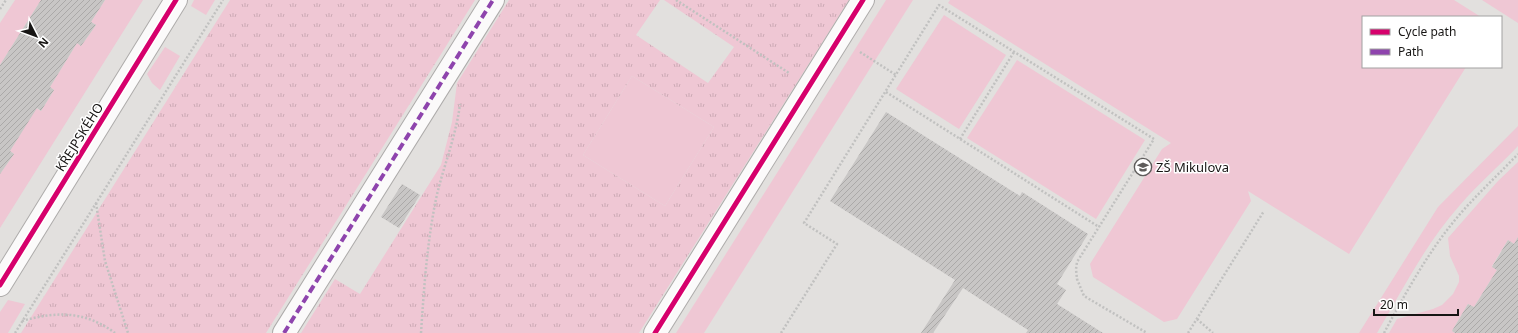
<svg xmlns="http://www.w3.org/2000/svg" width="1518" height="333" font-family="'Noto Sans',sans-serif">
<defs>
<pattern id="park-tufts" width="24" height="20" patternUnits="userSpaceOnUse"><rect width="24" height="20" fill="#efc7d4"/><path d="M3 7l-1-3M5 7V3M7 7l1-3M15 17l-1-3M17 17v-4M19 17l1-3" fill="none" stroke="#ccaab5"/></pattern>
<pattern id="building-hatch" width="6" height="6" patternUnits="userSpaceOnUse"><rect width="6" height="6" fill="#c8c6c5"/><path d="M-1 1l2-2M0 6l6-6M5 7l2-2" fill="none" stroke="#aba9a8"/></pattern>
</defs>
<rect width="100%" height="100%" fill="#e2e0de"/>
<!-- grass -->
<g fill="#efc7d4">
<path d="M15,0H41L0,65V23Z"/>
<path d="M105,0H143L0,228V174L14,154L10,151L36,108L41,111L54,90L50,87L77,43L81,46L96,25L91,22Z"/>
<path d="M194,0H215L206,15L191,6Z"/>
<path d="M886,0H913L704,333H676Z"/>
<path d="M950,0H1454L1481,17H1363V67H1466L1349,254L1248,191L1251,201L1177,319L1164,322L1093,277L1090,264L1162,149L1171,143L948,3Z"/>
<path d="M1482,0H1518V23Z"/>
<path d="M944,15L1006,55L959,129L896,89Z"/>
<path d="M165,47L180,56L160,90L152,83L147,74Z"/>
<path d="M1017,60L1145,140L1096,219L967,138Z"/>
<path d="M632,76L714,127L665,206L583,155Z"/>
<path d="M1518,126V146C1499,166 1478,184 1460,205C1426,243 1403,289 1377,333H1359L1438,207Z"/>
<path d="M1518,162V237L1514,244L1508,240L1492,266L1497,270L1474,307L1468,304L1452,331L1455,333H1389L1397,319L1433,309L1442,305L1453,294L1459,282V276L1450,256L1448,238L1498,181Z"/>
<path d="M8,300L25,304L8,333H0V312Z"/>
</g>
<!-- park -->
<g fill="url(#park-tufts)" fill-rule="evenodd">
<path d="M230,0H475L266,333H21Z"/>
<path d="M509,0H660L636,35L708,83L734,47L664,0H849L639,333H301L335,279L360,294L441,165L452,122L457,83ZM632,76L714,127L665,206L583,155Z"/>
</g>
<!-- building -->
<g fill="url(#building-hatch)">
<path d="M41,0H105L91,22L96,25L81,46L77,43L50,87L54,90L41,111L37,108L10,151L14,154L0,174V65Z"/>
<path d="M886,112L1020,196L1022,192L1088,234L1057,284L1066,290L1057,304L1103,333H1026L1028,330L963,288L933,333H921L955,280L830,201Z"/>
<path d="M402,184L420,195L399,228L381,217Z"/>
<path d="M1518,237V333H1455L1452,331L1468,304L1474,307L1497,270L1492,267L1508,240L1514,244Z"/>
</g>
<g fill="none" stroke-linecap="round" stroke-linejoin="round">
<defs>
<g id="street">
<path d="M0,285L176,0"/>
<path d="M284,333L493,0"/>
<path d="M655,333L863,0"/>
</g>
</defs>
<!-- street casing -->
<use href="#street" stroke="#aeacab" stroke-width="24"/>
<!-- path -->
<g stroke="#c1c1c0" stroke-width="2.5" stroke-dasharray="2 2" stroke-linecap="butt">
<path d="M676,0L789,73"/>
<path d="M0,9L6,0"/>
<path d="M860,52L896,75"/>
<path d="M886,92L1099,227"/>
<path d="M960,139L1014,52"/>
<path d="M96,203L105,261L128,333"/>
<path d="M1197,319L1213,333"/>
<path d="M22,321C57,311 85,311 115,333"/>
<path d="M15,333L223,0"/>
<path d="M421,333C424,288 427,243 436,199C443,167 456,137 460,104"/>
<path d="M781,333L837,244L804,223L939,5L1154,139L1077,262L1076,269L1077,279L1084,296L1147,333"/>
<path d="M1188,333L1264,211"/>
<path d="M1384,333C1405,294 1427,254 1455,220C1474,197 1497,176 1518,154"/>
</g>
<!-- street -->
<use href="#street" stroke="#fbfafa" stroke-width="22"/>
<!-- quiet -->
<path stroke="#8e44ad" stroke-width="4" stroke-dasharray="8 4" stroke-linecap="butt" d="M284,333L493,0"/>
<defs>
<g id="cycleway">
<path d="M0,285L176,0"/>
<path d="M655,333L863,0"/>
</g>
</defs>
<!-- cycleway casing -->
<use href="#cycleway" stroke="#fff" stroke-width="8"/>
<!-- cycleway -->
<use href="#cycleway" stroke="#d6006c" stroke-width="5"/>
</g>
<!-- icons -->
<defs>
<symbol id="school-ring" viewBox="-11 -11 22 22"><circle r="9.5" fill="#fff" stroke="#5e5c5b" stroke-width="1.5"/><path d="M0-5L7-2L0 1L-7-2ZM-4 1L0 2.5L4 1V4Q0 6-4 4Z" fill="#5e5c5b"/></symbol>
</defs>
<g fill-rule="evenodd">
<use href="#school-ring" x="1133" y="157" width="20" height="20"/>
</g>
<g text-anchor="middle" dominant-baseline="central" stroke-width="3" stroke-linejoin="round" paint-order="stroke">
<!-- street labels -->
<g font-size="13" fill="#171514" stroke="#fff">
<text transform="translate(79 137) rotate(-58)">KŘEJPSKÉHO</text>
</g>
<!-- poi labels -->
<g font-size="13" fill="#171514" stroke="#fff" text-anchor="start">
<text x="1156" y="167">ZŠ Mikulova</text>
</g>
</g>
<!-- legend -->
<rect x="1362" y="16" width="140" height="52" fill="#ffffff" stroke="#a2a1a1"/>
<rect x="1370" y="29" width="20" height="6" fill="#d6006c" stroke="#a2a1a1"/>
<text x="1398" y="36" font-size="12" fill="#171514">Cycle path</text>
<rect x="1370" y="49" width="20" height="6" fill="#8e44ad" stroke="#a2a1a1"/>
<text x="1398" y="56" font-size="12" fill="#171514">Path</text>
<!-- north arrow -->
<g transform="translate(36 36) rotate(132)" stroke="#ffffff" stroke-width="3" paint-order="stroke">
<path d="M0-3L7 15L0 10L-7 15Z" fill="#171514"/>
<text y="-6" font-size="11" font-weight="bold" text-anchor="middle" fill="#171514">N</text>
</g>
<!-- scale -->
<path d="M1374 309v6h84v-6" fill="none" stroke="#171514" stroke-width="2"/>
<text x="1380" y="309" font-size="12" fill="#171514" stroke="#ffffff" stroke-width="3" paint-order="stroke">20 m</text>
</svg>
